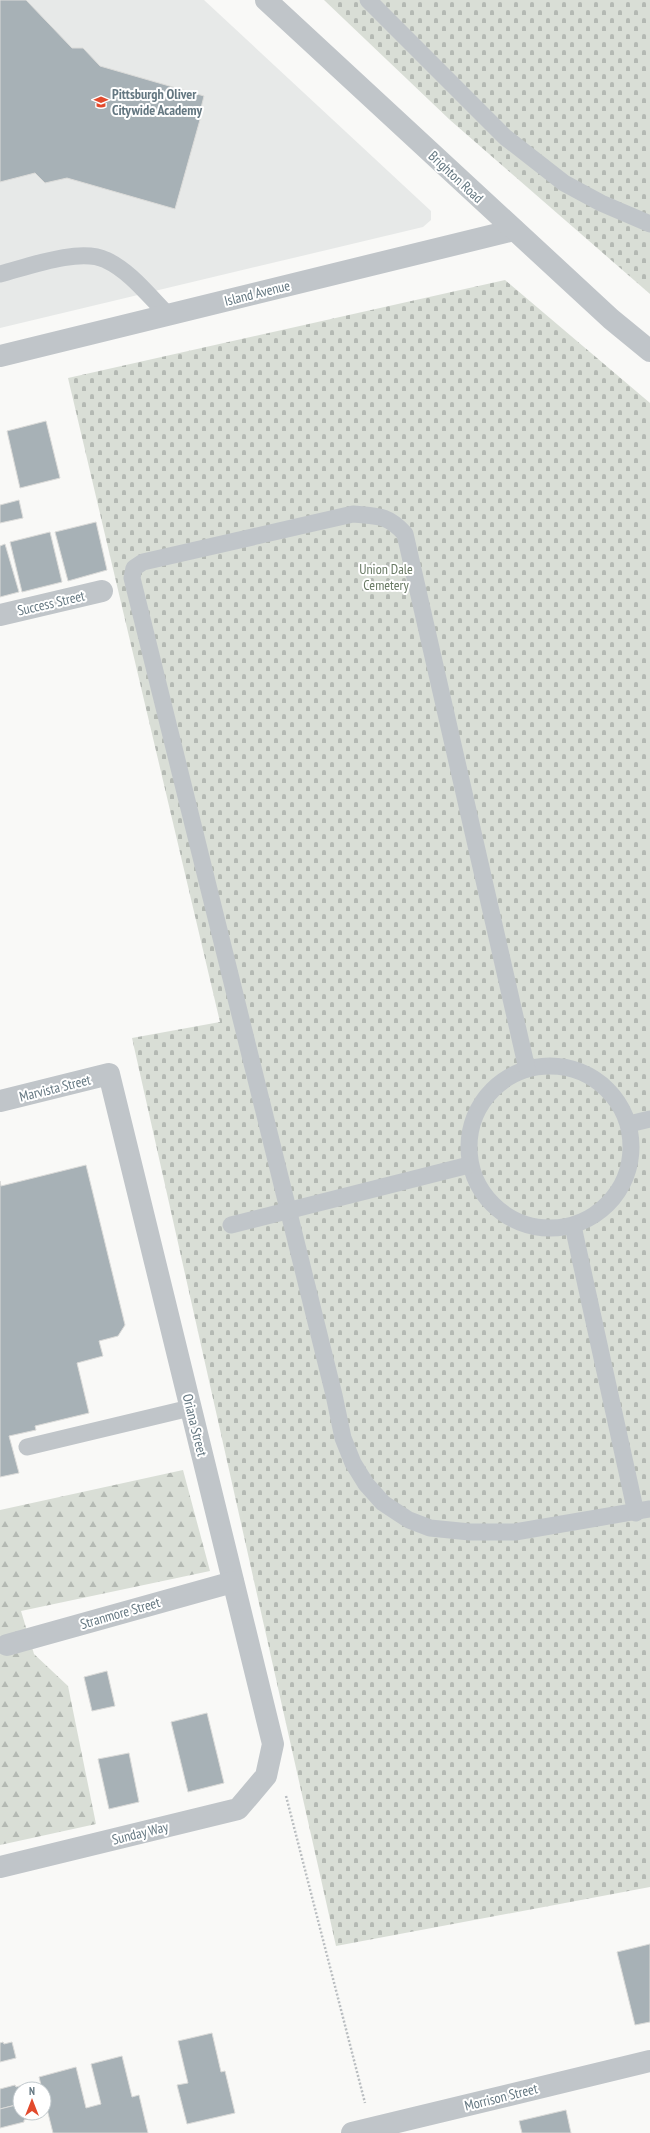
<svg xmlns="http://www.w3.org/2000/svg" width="650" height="2133" font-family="'PT Sans Narrow',sans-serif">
<defs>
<pattern id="forest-firs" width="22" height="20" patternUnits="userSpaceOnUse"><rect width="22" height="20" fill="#d9ded6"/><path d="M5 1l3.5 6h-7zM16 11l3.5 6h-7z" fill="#b4b9b3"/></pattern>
<pattern id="cemetery-stones" width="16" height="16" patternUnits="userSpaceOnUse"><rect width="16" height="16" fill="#d9ded6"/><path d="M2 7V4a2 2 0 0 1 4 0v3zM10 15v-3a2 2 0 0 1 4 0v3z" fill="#b4b9b3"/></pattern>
</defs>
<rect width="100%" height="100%" fill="#f9f9f7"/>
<!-- built -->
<path fill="#e7e9e8" d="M0,0H204L431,211V220L423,227L0,328Z"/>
<!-- forest -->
<path fill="url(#forest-firs)" d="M183,1470L210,1571L21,1611L34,1654L68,1686L96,1824L0,1845V1510Z"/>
<!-- cemetery -->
<g fill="url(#cemetery-stones)">
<path d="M324,0H650V294L450,120Z"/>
<path d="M505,280L650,403V1887L336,1946L132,1038L220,1022L68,378Z"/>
</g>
<!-- building -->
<g fill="#a7b1b6" stroke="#dbdbd9">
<path d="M0,0H26L72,48H83L100,66L204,96L201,108L203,109L175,209L67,178L45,183L35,173L0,182Z"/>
<path d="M46,421L60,478L20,488L7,431Z"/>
<path d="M19,500L23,518L0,523V505Z"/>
<path d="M96,522L107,570L68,581L55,532Z"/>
<path d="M50,532L62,582L22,592L10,542Z"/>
<path d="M5,544L19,592L0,597V546Z"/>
<path d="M86,1165L125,1325L118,1336L99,1341L103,1356L77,1363L89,1413L35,1426L36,1430L9,1436L19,1473L0,1477V1181L1,1186Z"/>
<path d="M107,1671L115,1706L92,1711L84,1677Z"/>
<path d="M207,1713L224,1783L188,1792L171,1722Z"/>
<path d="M129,1753L139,1802L109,1809L98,1759Z"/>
<path d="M650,1944V2022L635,2025L617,1952Z"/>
<path d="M212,2033L221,2072L225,2071L235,2113L187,2124L177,2085L188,2083L178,2041Z"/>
<path d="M3,2042L4,2044L12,2042L16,2058L0,2062V2043Z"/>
<path d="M122,2056L132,2097L139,2095L148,2133H53L44,2097V2089H42L39,2077L76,2067L86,2108L101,2104L91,2064Z"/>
<path d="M15,2085L16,2087L23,2085L24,2089H20V2104L0,2109V2089Z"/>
<path d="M20,2104V2113H30L31,2118L24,2120V2122L0,2128V2109Z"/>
<path d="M566,2110L571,2133H522L519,2121Z"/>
</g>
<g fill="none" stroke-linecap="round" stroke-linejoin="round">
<!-- path -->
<path stroke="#babec1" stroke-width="2.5" stroke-dasharray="2 2" stroke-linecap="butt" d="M286,1796L365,2103"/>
<!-- service -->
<g stroke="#c0c5c9" stroke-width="17">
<path d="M368,0L505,137L564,183L601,203L650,224"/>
<path d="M0,274C27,267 80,247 106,260C130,271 149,296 168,315"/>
<circle cx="550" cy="1147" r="81"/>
<path d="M527,1069L405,534C388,515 378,516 353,514L143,562L134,568L132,578L334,1395L343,1438L353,1463L366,1484L383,1503L409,1520L430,1528L470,1532H515L650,1509"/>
<path d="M629,1124L650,1119"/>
<path d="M231,1225L469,1165"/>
<path d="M573,1226L636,1513"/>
<path d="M27,1447L190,1408"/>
</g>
<!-- minor -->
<g stroke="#c0c5c9" stroke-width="22">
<path d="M0,356L514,230"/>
<path d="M0,615L102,591"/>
<path d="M0,1101L109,1074L273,1744L266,1776L238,1809L0,1867"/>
<path d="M7,1645L233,1582"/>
<path d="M352,2133L650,2061"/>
</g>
<!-- tertiary -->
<path stroke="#c0c5c9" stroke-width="22" d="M266,0L611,319L650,351"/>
</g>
<!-- icons -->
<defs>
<symbol id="school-bare" viewBox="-9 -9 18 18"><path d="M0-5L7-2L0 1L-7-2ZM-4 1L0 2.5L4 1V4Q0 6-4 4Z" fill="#e24a2d" stroke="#fff" stroke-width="2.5" paint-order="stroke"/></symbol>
</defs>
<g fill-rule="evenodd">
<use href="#school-bare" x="91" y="92" width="20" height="20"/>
</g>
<g text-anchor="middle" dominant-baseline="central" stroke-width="4" stroke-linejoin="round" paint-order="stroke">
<!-- poi labels -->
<g font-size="14" font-weight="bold" fill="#647781" stroke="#fff" text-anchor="start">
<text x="112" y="94">Pittsburgh Oliver<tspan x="112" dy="16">Citywide Academy</tspan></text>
</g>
<!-- street labels -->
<g font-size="14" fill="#647781" stroke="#fff">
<text transform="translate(456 177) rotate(43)">Brighton Road</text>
<text transform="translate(257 293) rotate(-14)">Island Avenue</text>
<text transform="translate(51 603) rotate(-13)">Success Street</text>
<text transform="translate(55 1088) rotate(-14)">Marvista Street</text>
<text transform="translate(195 1425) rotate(76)">Oriana Street</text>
<text transform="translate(120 1613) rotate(-16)">Stranmore Street</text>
<text transform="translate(140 1833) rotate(-14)">Sunday Way</text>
<text transform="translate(501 2097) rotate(-14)">Morrison Street</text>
</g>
<!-- park labels -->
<g font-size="14" fill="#687963" stroke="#fff">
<text x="386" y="569">Union Dale<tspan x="386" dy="16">Cemetery</tspan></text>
</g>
</g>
<!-- north arrow -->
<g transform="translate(32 2101)"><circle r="19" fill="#ffffff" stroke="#c1c9cd"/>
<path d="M0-3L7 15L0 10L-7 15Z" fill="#e24a2d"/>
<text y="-6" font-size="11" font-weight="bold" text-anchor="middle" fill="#647781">N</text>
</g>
</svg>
